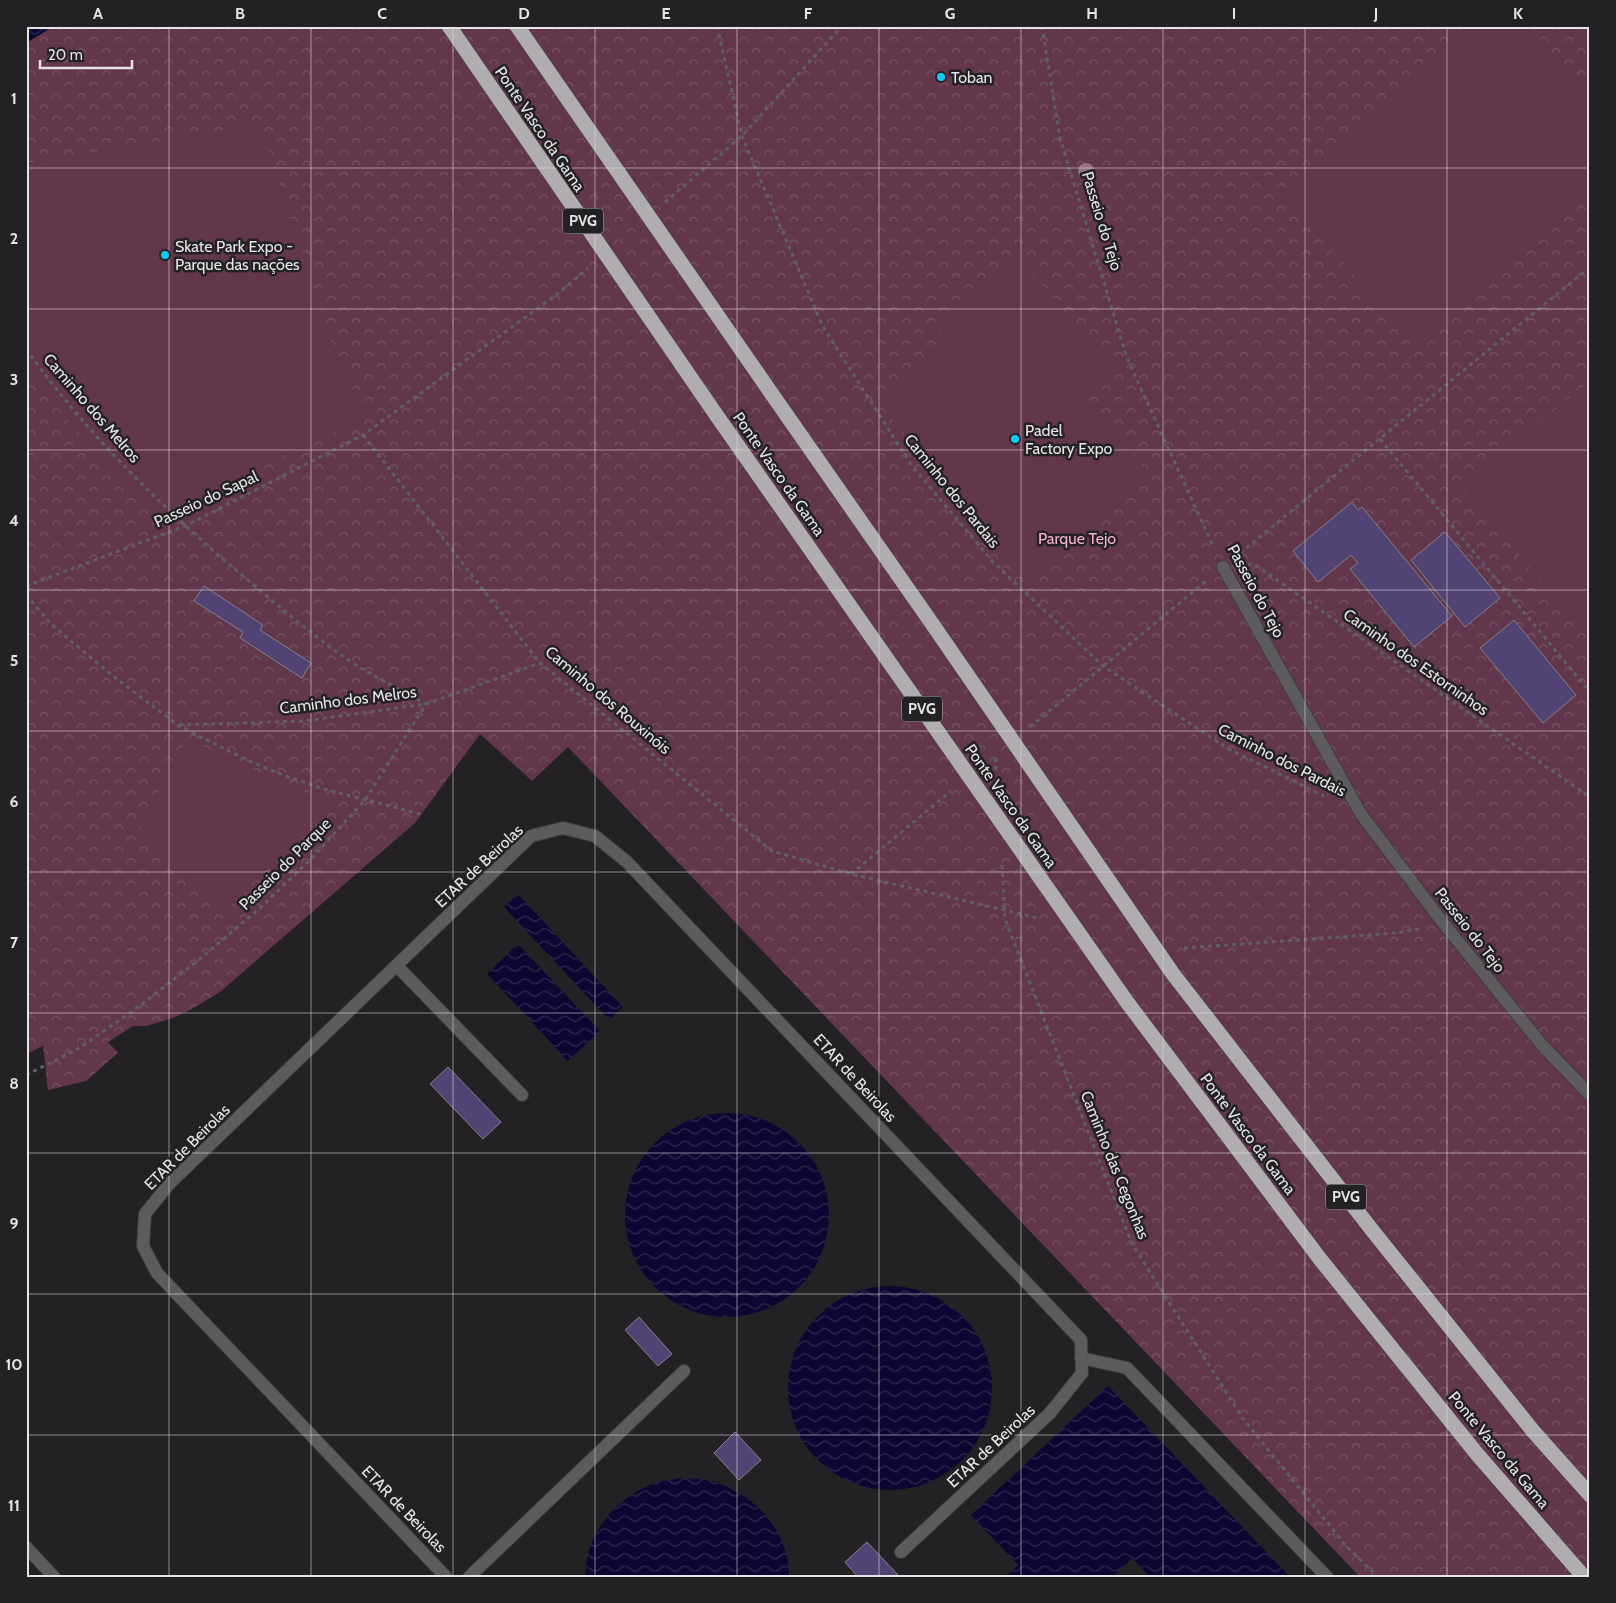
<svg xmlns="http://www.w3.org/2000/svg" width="1616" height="1603" font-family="Cabin,sans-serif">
<defs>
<pattern id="park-crowns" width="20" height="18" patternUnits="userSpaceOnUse" patternTransform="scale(1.25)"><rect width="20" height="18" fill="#62374c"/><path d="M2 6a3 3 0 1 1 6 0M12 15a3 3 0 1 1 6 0" fill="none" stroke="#785466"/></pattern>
<pattern id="water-waves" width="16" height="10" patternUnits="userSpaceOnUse" patternTransform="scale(1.25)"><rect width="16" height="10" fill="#0b0732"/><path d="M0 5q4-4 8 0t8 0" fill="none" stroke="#2e2b50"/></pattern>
</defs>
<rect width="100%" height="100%" fill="#232124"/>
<!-- park -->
<path fill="url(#park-crowns)" d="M54,26H1590V1577H1360L568,747L532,781L480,734L415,823L220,992L190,1010L175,1017L147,1026H133L108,1042L118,1053L86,1081L48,1090L43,1046L26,1054V43Z"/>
<!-- pitch -->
<g fill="#62374c">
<path d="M1472,26H1527L1590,93V192L1422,348L1285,200Z"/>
<path d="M260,124L333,346L365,415L160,519L84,440L26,369V164Z"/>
<path d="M1016,254L1113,368L1082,394L1152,477L1029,581L877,401L948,342L933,324Z"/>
<path d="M1590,381V640L1462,486Z"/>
<path d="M187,738C233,762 279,783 328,800L225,913L140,827Z"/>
</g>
<!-- water -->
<g fill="url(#water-waves)">
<path d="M26,26H54L26,43Z"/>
<path d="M518,894L623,1007L609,1020L504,907Z"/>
<path d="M518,944L600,1031L568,1061L487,974Z"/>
<circle cx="727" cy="1215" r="102"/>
<circle cx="890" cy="1388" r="102"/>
<path d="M1108,1386L1290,1577H1150L1132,1558L1113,1577H1006L1018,1565L971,1515Z"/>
<path d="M681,1478C690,1479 700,1478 708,1480C752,1491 790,1530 789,1577H585C586,1569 586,1561 588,1554C597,1520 623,1495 655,1483C663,1480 673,1480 681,1478Z"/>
</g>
<!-- building -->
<g fill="#514374" stroke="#838286">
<path d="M1352,502L1358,510L1362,507L1452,616L1414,647L1350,569L1358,563L1351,555L1318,582L1293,551Z"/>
<path d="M1445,532L1500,598L1465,627L1411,560Z"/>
<path d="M204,586L263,625L260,630L311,663L302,678L240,638L243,632L194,601Z"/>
<path d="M1514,620L1576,695L1543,723L1480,648Z"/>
<path d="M448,1067L501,1122L483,1139L430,1084Z"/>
<path d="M639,1317L672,1354L658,1366L625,1330Z"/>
<path d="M735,1432L761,1460L739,1480L714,1453Z"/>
<path d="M867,1542L900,1577H858L845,1562Z"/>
</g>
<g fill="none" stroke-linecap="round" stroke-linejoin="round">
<defs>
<g id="service">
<path d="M397,966L522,1095"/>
<path d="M1081,1358L1127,1368L1327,1577"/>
<path d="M446,1577L157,1273L143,1246L145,1214L169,1184L531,836L563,828L595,836L627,862L1081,1340L1082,1373L1050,1413L901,1552"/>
<path d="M469,1577L684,1371"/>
</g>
<path id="pedestrian" d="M1223,567L1361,814L1444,924L1542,1045L1590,1095"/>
<path id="minor" d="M26,1547L54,1577"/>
<path id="motorway" d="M1127,1002L1320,1259L1477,1454L1584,1577"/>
</defs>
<!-- service casing -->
<use href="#service" stroke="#3e3c3f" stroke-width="14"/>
<!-- pedestrian casing -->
<use href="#pedestrian" stroke="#3e3c3f" stroke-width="14"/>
<!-- minor casing -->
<use href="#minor" stroke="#3e3c3f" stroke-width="14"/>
<!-- motorway casing -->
<use href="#motorway" stroke="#3e3c3f" stroke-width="16"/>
<!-- path -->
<g stroke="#605f61" stroke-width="3" stroke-dasharray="4 4" stroke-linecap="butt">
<path d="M717,26L742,136L823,327L912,466L993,562L1103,666L1227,748L1324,796"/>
<path d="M1042,26L1060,138L1127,358L1214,548"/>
<path d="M665,202L742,136L842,26"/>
<path d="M26,349C91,439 170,516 255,586C286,612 317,639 350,661C374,677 401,690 426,704"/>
<path d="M363,435L540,663L772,851L851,874L1038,918"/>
<path d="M1380,439L1590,692"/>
<path d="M1240,553L1590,267"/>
<path d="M1248,565L1254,564L1590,797"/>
<path d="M26,586L185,526L363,435L556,295L588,268"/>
<path d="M26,595L52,625L113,676L179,726L249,761L283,775L324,789L420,814"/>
<path d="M179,725L304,721L426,704L540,663"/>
<path d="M1030,727L1206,581"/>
<path d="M995,758L996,772"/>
<path d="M1002,865L1005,919L1132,1244L1244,1420L1347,1547L1378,1577"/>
<path d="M851,874L951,791"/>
<path d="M1184,948L1396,933L1419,929"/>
<path d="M26,1075L76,1050L130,1013L195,963L259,909L311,859L365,800L426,704"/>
</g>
<!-- service -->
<use href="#service" stroke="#5d5b5d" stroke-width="12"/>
<!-- pedestrian -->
<use href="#pedestrian" stroke="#5d5b5d" stroke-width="12"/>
<!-- minor -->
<use href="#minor" stroke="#5d5b5d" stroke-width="12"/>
<!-- motorway -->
<use href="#motorway" stroke="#b0acaf" stroke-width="15"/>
<defs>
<g id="motorway-bridge">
<path d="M449,26L717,416L1127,1002"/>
<path d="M517,26L767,387L933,625L1173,974L1372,1230L1533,1431L1590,1495"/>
</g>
</defs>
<!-- motorway-bridge casing -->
<use href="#motorway-bridge" stroke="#3e3c3f" stroke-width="16" stroke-linecap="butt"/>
<!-- motorway-bridge -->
<use href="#motorway-bridge" stroke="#b0acaf" stroke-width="15"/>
</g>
<!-- trees -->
<circle fill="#967083" cx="1086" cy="171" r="8"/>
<!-- grid -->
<path fill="none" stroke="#e5e4e6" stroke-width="1" stroke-opacity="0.55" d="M169,26V1577M311,26V1577M453,26V1577M595,26V1577M737,26V1577M879,26V1577M1021,26V1577M1163,26V1577M1305,26V1577M1447,26V1577M26,168H1590M26,309H1590M26,450H1590M26,590H1590M26,731H1590M26,872H1590M26,1013H1590M26,1153H1590M26,1294H1590M26,1435H1590"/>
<!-- markers -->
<g fill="#0bcafa" stroke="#232124" stroke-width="2">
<circle cx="941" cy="77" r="5"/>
<circle cx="165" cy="255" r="5"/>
<circle cx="1015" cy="439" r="5"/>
</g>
<g text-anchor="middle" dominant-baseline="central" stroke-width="5" stroke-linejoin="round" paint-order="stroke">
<!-- shield labels -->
<g fill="#232124" stroke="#abaaac" stroke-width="1">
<rect x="563" y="208.5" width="40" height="25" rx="4"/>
<rect x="902" y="696.5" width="40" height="25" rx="4"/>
<rect x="1326" y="1184.5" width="40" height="25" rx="4"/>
</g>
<g font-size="15" font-weight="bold" fill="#e5e4e6">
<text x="583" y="221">PVG</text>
<text x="922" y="709">PVG</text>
<text x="1346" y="1197">PVG</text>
</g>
<!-- poi labels -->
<g font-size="16" fill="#e5e4e6" stroke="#232124" text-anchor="start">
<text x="951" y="77">Toban</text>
<text x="175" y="246">Skate Park Expo -<tspan x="175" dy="18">Parque das nações</tspan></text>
<text x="1025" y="430">Padel<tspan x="1025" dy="18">Factory Expo</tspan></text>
</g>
<!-- street labels -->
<g font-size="16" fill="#e5e4e6" stroke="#232124">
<text transform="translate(540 129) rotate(56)">Ponte Vasco da Gama</text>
<text transform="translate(1102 221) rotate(73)">Passeio do Tejo</text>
<text transform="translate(92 408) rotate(49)">Caminho dos Melros</text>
<text transform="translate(779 474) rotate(55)">Ponte Vasco da Gama</text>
<text transform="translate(952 491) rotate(51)">Caminho dos Pardais</text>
<text transform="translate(206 499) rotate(-25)">Passeio do Sapal</text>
<text transform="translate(1256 591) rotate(62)">Passeio do Tejo</text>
<text transform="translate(1416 662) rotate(35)">Caminho dos Estorninhos</text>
<text transform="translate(348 700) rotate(-7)">Caminho dos Melros</text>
<text transform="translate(608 700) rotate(40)">Caminho dos Rouxinóis</text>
<text transform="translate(1282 760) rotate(27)">Caminho dos Pardais</text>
<text transform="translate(1011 806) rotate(55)">Ponte Vasco da Gama</text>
<text transform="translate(285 864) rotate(-45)">Passeio do Parque</text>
<text transform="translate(479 866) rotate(-43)">ETAR de Beirolas</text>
<text transform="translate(1470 930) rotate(52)">Passeio do Tejo</text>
<text transform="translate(855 1078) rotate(47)">ETAR de Beirolas</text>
<text transform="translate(1248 1134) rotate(53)">Ponte Vasco da Gama</text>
<text transform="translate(187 1147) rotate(-45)">ETAR de Beirolas</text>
<text transform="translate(1115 1165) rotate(68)">Caminho das Cegonhas</text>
<text transform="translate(991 1446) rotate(-43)">ETAR de Beirolas</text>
<text transform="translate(1499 1450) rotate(50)">Ponte Vasco da Gama</text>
<text transform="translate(404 1509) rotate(46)">ETAR de Beirolas</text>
</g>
<!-- park labels -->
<g font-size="16" fill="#f5b1d0" stroke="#232124">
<text x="1077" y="538">Parque Tejo</text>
</g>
</g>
<!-- border -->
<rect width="1616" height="1603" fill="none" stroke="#232124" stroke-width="55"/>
<!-- scale -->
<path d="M40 60v8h92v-8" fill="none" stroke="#e5e4e6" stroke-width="2.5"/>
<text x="48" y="60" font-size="15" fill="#e5e4e6" stroke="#232124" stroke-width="4" paint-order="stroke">20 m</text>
<rect x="28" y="28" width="1560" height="1548" fill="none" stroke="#e5e4e6" stroke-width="2"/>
<g font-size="16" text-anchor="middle" font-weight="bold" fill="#e5e4e6">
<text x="98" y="19">A</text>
<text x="240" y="19">B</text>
<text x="382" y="19">C</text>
<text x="524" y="19">D</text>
<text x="666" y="19">E</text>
<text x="808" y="19">F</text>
<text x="950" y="19">G</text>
<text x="1092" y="19">H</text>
<text x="1234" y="19">I</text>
<text x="1376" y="19">J</text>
<text x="1518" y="19">K</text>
<text x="14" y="104">1</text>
<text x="14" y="244">2</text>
<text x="14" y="385">3</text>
<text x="14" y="526">4</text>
<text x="14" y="666">5</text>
<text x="14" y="807">6</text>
<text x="14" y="948">7</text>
<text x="14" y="1089">8</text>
<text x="14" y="1229">9</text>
<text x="14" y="1370">10</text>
<text x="14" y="1511">11</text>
</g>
</svg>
